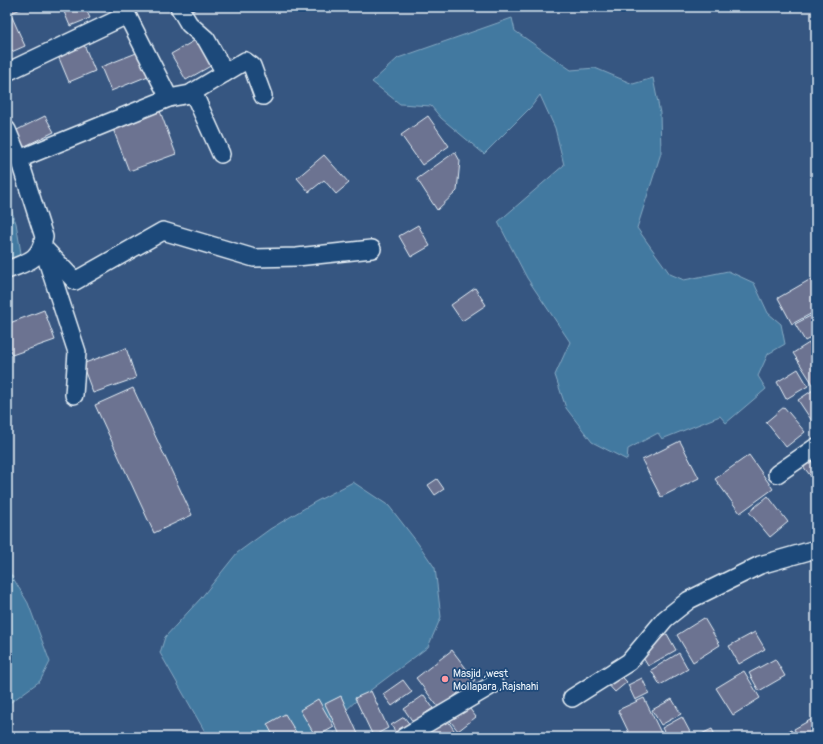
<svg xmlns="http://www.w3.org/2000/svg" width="823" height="744" font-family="Pangolin,sans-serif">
<rect width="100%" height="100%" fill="#365681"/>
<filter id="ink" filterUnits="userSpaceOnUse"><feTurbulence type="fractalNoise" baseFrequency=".025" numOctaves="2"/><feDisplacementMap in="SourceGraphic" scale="8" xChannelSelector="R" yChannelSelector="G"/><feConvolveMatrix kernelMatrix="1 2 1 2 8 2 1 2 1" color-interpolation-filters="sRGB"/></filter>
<g filter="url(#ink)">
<!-- water -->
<g fill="#4379a0" stroke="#85a9c3">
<path d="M512,18L515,31L571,70L595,68L633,84L653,78L660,113L661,153L637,228L670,274L684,280L728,271L754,283L768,313L781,324L785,344L768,354L758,376L766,389L726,423L720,416L662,439L658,433L628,449L627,460L592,442L566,408L555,375L570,342L527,278L498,222L564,165L555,128L540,95L531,107L484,154L441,118L431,106L400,104L372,82L398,58Z"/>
<path d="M7,198L16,223L22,259L7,273Z"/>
<path d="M353,482L389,506L417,542L435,568L441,617L428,647L356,701L321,733L307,737H208L160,653L165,637L201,598L237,553L270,529L315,502Z"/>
<path d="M7,568L28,603L50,662L40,681L7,705Z"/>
</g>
<!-- building -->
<g fill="#6c7391" stroke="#e8f1f8">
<path d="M7,7H25L7,15Z"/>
<path d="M62,7H85L90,18L70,26Z"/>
<path d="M191,7H200L192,11Z"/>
<path d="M12,17L25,46L7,54V20Z"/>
<path d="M80,35L95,71L69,82L54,46Z"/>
<path d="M199,38L214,64L186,80L171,54Z"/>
<path d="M144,50L153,74L111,91L101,67Z"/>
<path d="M157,103L176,154L129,171L110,121Z"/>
<path d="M45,116L54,132L21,148L13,132Z"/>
<path d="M428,116L449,146L422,165L401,135Z"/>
<path d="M455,152L460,161L457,191L437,210L417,179Z"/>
<path d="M324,155L349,183L336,194L324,180L309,192L297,178Z"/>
<path d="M418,225L430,246L411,257L399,236Z"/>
<path d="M811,279L816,288V311L792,324L778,298Z"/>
<path d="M475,288L486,305L462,321L451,305Z"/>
<path d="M44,310L55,340L12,355L7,343V324Z"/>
<path d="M816,313V335L805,341L795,324Z"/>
<path d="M809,343L816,353V385L814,386L793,353Z"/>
<path d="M126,348L136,378L93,393L82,364Z"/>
<path d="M798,369L808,386L786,399L777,382Z"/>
<path d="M133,388L192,515L154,533L95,405Z"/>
<path d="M816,388V427L798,400Z"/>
<path d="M784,407L805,432L786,447L766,422Z"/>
<path d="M680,441L699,478L661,497L642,460Z"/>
<path d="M816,441V483L796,457Z"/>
<path d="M749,455L773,489L740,513L715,479Z"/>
<path d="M437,479L444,489L435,495L428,485Z"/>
<path d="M768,496L788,522L770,537L749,512Z"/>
<path d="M704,618L720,645L693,662L677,635Z"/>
<path d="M755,632L765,649L739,664L729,646Z"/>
<path d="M667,634L676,650L648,666L639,651Z"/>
<path d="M452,650L475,680L439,708L416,678Z"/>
<path d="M679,653L688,669L660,685L651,670Z"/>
<path d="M775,659L785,676L759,691L749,673Z"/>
<path d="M616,670L627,682L615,692L604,680Z"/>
<path d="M744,671L760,698L733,715L716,688Z"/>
<path d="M642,678L649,693L635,700L628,685Z"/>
<path d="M403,680L412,692L392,706L383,694Z"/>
<path d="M371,691L388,728L373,736L355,698Z"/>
<path d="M424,695L433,708L413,722L404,709Z"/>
<path d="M341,696L358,734L351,737H341L325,704Z"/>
<path d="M644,698L663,737H631L618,710Z"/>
<path d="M318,699L334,727L316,737L300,710Z"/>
<path d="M672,699L681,714L661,725L652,710Z"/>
<path d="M463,700L476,717L458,731L445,714Z"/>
<path d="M285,714L299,737H274L267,724Z"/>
<path d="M444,715L456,733L450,737H409Z"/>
<path d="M404,717L411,726L397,734L391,725Z"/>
<path d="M682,717L690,732L682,737H667L662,728Z"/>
<path d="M812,719L816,727V737H798L794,729Z"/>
<path d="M712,729L716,737H695Z"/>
<path d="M791,730L795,737H777Z"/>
<path d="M335,733L337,737H327Z"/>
</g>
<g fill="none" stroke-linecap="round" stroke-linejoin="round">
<defs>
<g id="minor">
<path d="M179,7L189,24L206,39L225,73"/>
<path d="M7,72L127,15L169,98"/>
<path d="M193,92L221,154"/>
<path d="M7,130L19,159L44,237C40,261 27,262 7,270"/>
<path d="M19,159L169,98L190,94L245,61L252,66L263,96"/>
<path d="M43,247L75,281L163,231L254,258L297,257L372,249"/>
<path d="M44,251L77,352L74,395"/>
<path d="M777,474L816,447"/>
<path d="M572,698L629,662L665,619L689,600L760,565L816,549"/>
<path d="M404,737L494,684"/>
</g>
</defs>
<!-- minor casing -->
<use href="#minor" stroke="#e8f1f8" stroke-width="20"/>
<!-- minor -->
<use href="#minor" stroke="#1f4a7a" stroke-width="17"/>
</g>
</g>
<!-- markers -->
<circle fill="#ff9aa2" stroke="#1f4a7a" stroke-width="1.5" cx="445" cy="679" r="4"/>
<g text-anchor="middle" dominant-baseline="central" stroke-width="3.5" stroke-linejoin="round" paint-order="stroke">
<!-- poi labels -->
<g font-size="11" fill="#e8f1f8" stroke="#1f4a7a" text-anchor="start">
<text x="453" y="673">Masjid ,west<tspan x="453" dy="13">Mollapara ,Rajshahi</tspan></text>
</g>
</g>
<!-- margin -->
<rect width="823" height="744" fill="none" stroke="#1f4a7a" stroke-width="24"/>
<rect x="12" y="12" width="799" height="720" fill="none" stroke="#e8f1f8" stroke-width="1.5" filter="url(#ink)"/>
</svg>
